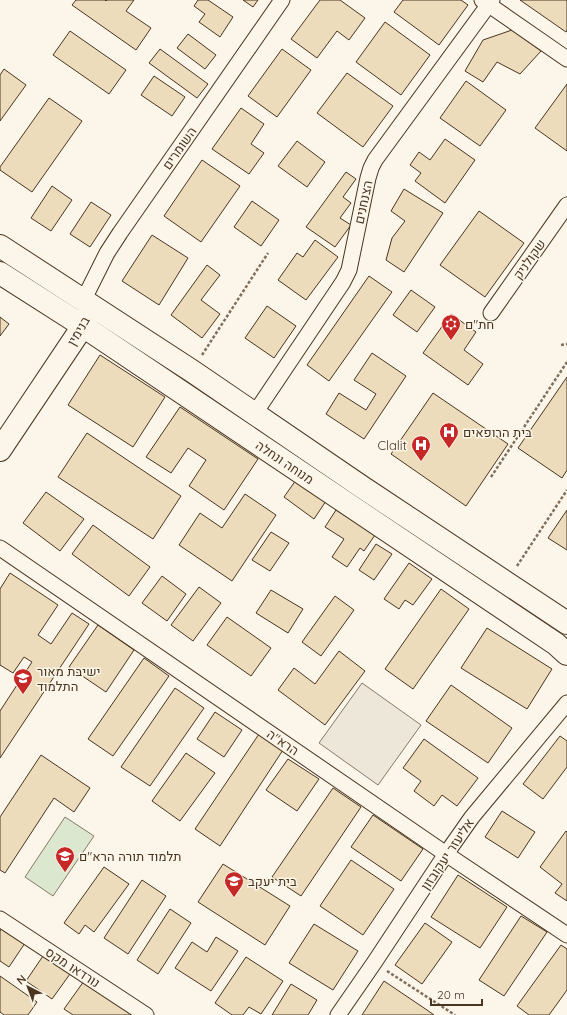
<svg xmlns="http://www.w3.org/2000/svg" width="567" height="1015" font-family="Quicksand,Heebo,sans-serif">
<rect width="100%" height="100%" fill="#fbf6e9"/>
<!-- green -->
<path fill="#dce7d0" stroke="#887966" d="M65,817L94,836L53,896L25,877Z"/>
<!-- parking -->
<path fill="#ede7d9" stroke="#887966" d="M362,683L421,725L378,785L319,743Z"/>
<!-- building -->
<g fill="#ecdcbc" stroke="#4a3520">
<path d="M76,0H105L106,1L107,0H134L126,11L151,28L136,50L72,5Z"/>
<path d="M198,0H208L233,17L220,37L199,22L205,14L194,6Z"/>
<path d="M243,0H258L253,7Z"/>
<path d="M320,0H340L365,18L349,40L337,31L317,58L291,39Z"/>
<path d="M403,0H461L468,5L439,45L394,12Z"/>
<path d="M520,0H567V30L566,32Z"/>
<path d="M385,22L430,55L401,95L356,62Z"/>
<path d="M512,30L541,51L520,74L497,62L483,82L465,71L483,40Z"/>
<path d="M70,31L126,70L109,94L53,55Z"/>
<path d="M188,34L216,55L205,69L177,48Z"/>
<path d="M160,49L208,84L197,98L149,63Z"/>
<path d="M282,49L311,70L277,117L248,96Z"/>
<path d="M4,69L26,85L0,121V75Z"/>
<path d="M347,73L393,106L363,147L317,113Z"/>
<path d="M154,76L185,97L172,116L141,95Z"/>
<path d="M466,81L506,110L480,146L440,118Z"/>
<path d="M567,84V151L535,128Z"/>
<path d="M49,98L82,121L32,192L0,170V167Z"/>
<path d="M241,108L264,124L251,144L264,153L249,174L212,149Z"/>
<path d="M445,139L475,160L445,203L415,181L421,173L410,165L419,152L430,160Z"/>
<path d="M297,141L325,162L307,187L278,166Z"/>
<path d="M202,160L240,186L201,242L164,216Z"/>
<path d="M346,172L356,179L343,197L351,203L340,218L351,225L335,247L306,227Z"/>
<path d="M52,186L72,200L51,231L31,218Z"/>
<path d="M404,189L443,213L404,272L386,260L392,238L405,221L391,211Z"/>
<path d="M252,201L279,220L261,246L234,227Z"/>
<path d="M91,202L111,215L90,247L70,234Z"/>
<path d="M479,211L524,243L485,297L440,265Z"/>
<path d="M152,235L188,258L159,305L122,281Z"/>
<path d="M315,240L338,257L306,300L278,280L297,253L303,257Z"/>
<path d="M207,265L220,275L201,300L220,314L202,338L171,315Z"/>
<path d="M369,276L392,292L329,381L307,365Z"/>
<path d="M411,290L435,307L417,332L393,315Z"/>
<path d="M267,306L296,326L274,358L245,338Z"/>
<path d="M451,314L476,332L464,350L483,364L468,385L423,353Z"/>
<path d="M0,317L9,324L0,336Z"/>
<path d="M372,353L406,376L364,439L326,414L339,393L366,410L376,394L354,380Z"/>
<path d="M100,355L165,397L133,447L68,405Z"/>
<path d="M567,377V470L562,478L518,448Z"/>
<path d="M433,393L508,444L466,506L391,454Z"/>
<path d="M180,407L258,459L224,510L189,486L206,460L188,448L171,473L146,457Z"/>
<path d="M87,433L181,496L153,539L58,477Z"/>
<path d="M296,480L326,501L314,519L284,497Z"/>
<path d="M46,492L84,519L60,551L23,523Z"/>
<path d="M245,494L276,515L232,581L179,545L200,513L222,528Z"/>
<path d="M336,510L375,535L364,551L360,548L347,567L332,557L344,539L325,527Z"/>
<path d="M567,510V550L548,538Z"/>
<path d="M93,525L150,567L129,596L72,554Z"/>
<path d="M271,532L289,543L270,571L252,560Z"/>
<path d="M376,544L392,554L374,580L359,570Z"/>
<path d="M409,563L432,579L413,605L405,600L399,609L384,599Z"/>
<path d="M10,573L58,605L38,635L51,644L72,613L89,624L0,758V711L32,662L24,657L13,673L0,665V589Z"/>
<path d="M162,576L186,594L167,621L142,603Z"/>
<path d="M199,587L221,603L193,641L171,625Z"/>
<path d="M441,589L469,609L413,689L385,669Z"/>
<path d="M271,590L303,609L288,633L256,613Z"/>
<path d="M335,596L354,610L321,656L302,642Z"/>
<path d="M227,617L271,648L251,676L207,645Z"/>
<path d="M98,625L134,650L106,692L69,667Z"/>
<path d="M487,628L552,669L527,709L461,668Z"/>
<path d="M339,651L365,671L325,725L278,690L294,668L315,684Z"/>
<path d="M144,658L169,676L113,756L88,739Z"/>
<path d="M451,685L512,728L488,763L426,721Z"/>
<path d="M175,688L204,708L150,786L121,767Z"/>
<path d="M215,712L242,730L224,757L197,739Z"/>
<path d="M259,734L283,750L220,846L195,829Z"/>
<path d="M560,736L567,741V767L543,799L523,784Z"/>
<path d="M424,739L478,778L457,806L442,795L434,806L414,791L421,781L403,768Z"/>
<path d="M186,753L215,773L180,821L152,801Z"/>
<path d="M41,755L90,788L74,812L54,798L5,873L0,870V817Z"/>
<path d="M288,759L319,779L297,811L266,790Z"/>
<path d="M333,788L361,807L301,896L272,877Z"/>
<path d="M502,811L535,832L518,858L485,837Z"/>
<path d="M373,815L423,849L401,881L351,847Z"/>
<path d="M566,831L567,832V901L555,893L562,884L540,867Z"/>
<path d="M351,860L394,889L363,935L320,906Z"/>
<path d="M223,864L290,906L265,945L198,902Z"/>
<path d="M104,867L129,884L94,932L85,925L79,934L64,923Z"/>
<path d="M458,875L507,907L480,948L431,917Z"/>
<path d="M142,880L166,896L128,954L104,938Z"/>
<path d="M170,909L191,923L158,974L137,960Z"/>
<path d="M521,916L547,932L504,996L479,980Z"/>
<path d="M425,923L452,942L422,984L395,965Z"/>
<path d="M314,924L358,951L333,990L289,963Z"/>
<path d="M2,928L25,943L9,967L0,961V931Z"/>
<path d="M216,937L238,951L211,991L175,968L192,942L207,952Z"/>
<path d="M561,945L567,949V990L549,1015H529L517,1006Z"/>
<path d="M43,956L70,974L52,999L26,981Z"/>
<path d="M246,957L283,981L261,1014L249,1007L243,1015H232L215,1003Z"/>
<path d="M0,976L37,1002L28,1015H4L0,1012Z"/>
<path d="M84,981L132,1015H73L64,1009Z"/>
<path d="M384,981L427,1010L434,1015H362Z"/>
<path d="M291,984L317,1000L308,1015H272Z"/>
</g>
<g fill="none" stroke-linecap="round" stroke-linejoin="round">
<defs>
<g id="street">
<path d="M482,0L567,59"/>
<path d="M84,299L107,253L120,233L282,0"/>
<path d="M491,313L567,205"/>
<path d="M255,413L343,282L349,270L368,178L371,168L375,160L492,0"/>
<path d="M0,548L446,854L567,935"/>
<path d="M0,919L146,1015"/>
<path d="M338,1015L374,963L446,854L472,817L567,703"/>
</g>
<g id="secondary">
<path d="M0,246L192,371L362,487L567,623"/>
<path d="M0,273L83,326L556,644L567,654"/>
<path d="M0,450L83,326L89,313"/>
</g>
</defs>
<!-- street casing -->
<use href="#street" stroke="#4a3520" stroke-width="17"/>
<!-- secondary casing -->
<use href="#secondary" stroke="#4a3520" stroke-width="24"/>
<!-- path -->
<g stroke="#7f6f5c" stroke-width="2.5" stroke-dasharray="3 2" stroke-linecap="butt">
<path d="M561,345L567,344"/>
<path d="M202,355L268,253"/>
<path d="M491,477L567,362"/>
<path d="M517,566L567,490"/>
<path d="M387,971L455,1015"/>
</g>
<!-- street -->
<use href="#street" stroke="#fbf6e9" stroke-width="15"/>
<!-- secondary -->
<use href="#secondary" stroke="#fbf6e9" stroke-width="22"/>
</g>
<!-- icons -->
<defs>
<symbol id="synagogue-pin" viewBox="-11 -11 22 30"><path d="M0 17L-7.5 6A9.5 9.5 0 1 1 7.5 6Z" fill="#c62828" stroke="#fbf6e9"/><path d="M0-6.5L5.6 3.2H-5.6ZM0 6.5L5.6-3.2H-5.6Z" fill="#fff"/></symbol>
<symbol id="hospital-pin" viewBox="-11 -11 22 30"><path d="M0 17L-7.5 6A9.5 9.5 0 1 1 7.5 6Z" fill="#c62828" stroke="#fbf6e9"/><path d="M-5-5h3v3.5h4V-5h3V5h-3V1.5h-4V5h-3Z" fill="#fff"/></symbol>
<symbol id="school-pin" viewBox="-11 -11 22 30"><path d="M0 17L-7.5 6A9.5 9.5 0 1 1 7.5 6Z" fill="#c62828" stroke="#fbf6e9"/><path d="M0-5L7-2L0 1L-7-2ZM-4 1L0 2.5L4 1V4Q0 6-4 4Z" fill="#fff"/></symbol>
</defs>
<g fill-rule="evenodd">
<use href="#synagogue-pin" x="440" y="313" width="22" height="30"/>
<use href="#hospital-pin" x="438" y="421" width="22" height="30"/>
<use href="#hospital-pin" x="410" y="434" width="22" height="30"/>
<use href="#school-pin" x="12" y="667" width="22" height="30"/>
<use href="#school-pin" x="54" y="845" width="22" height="30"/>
<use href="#school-pin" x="223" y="870" width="22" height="30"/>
</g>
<g text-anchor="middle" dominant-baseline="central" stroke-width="3" stroke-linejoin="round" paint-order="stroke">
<!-- street labels -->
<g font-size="13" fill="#4a3520" stroke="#fbf6e9">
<text transform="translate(179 148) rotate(-55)">השומרים</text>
<text transform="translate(363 202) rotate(-78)">הצנחנים</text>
<text transform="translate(529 259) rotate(-55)">שקולניק</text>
<text transform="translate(78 331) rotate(-60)">בנימין</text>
<text transform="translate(285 462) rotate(34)">מנוחה ונחלה</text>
<text transform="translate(283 742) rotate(34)">הרא"ה</text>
<text transform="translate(447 854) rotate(-56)">אליעזר יעקובזון</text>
<text transform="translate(73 967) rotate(33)">נורדאו מקס</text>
</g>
<!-- poi labels -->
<g font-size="13" fill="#4a3520" stroke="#fbf6e9" text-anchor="start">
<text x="465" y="324">חת"ם</text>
<text x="463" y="432">בית הרופאים</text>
<text x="407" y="445" text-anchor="end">Clalit</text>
<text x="37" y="671">ישיבת מאור<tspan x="37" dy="15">התלמוד</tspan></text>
<text x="79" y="856">תלמוד תורה הרא"ם</text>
<text x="248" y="881">בית יעקב</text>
</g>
</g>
<!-- north arrow -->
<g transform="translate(28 987) rotate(318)" stroke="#fbf6e9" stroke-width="3" paint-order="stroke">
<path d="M0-3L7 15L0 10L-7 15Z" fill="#4a3520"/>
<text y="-6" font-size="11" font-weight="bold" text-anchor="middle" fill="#4a3520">N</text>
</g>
<!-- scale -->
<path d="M431 999v6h51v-6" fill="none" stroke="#4a3520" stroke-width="2"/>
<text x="437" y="999" font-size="12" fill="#4a3520" stroke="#fbf6e9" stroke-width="3" paint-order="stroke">20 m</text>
</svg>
